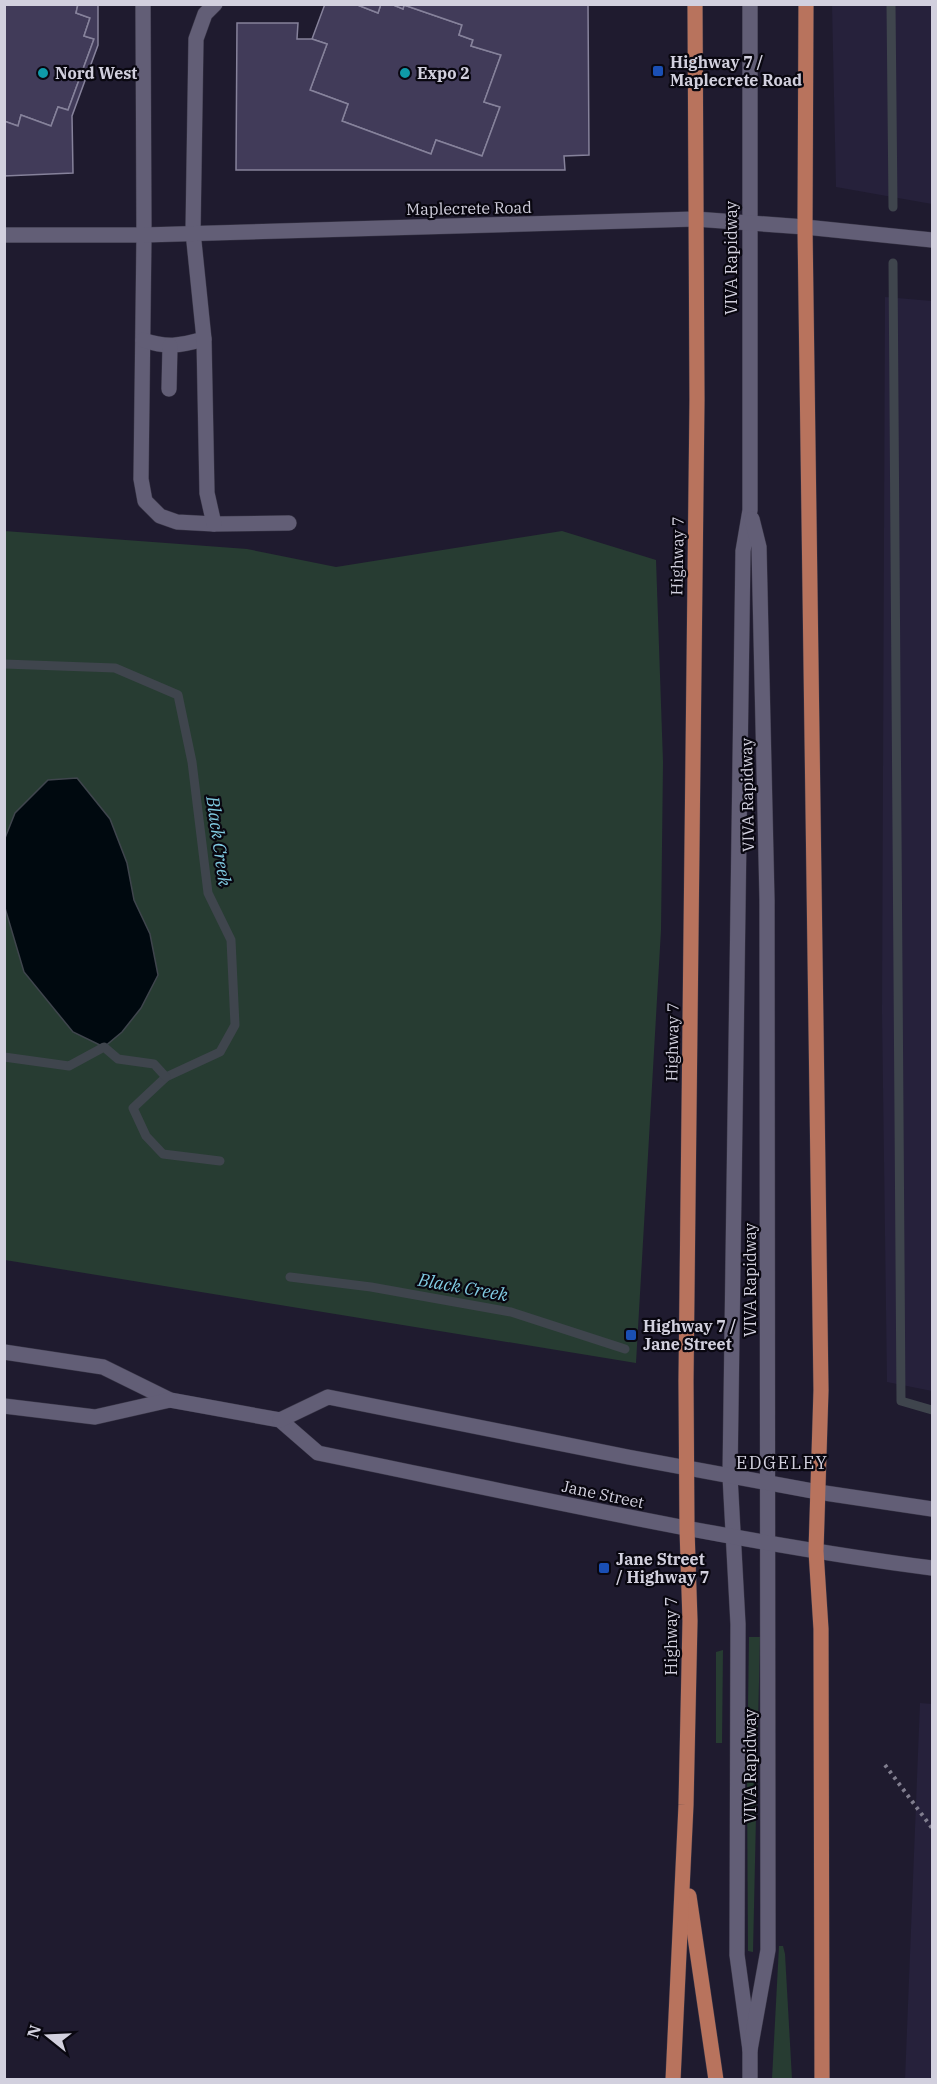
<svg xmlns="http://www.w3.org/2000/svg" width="937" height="2084" font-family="'IBM Plex Serif',serif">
<rect width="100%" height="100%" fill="#1f1b2f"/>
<!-- built -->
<g fill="#26213b">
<path d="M832,5H932V204L836,187Z"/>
<path d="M885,297L932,301V1391L887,1382L882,1012Z"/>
<path d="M920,1703L932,1704V2079L905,2080Z"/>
</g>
<!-- green -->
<g fill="#273c32">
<path d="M4,531L247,549L336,567L562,531L656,560L663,762L661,930L636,1363L5,1260Z"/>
<path d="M749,1637H760L753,1952L748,1951L747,1776Z"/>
<path d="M723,1650L722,1743H716V1652Z"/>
<path d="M779,1946H783L785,1954L792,2079H772Z"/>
</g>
<!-- water -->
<path fill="#00090f" stroke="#3f454d" stroke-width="1.5" d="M77,778L110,819L127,863L134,900L150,934L158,975L141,1008L122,1032L104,1047L73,1032L24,972L5,908V838L15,813L48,780Z"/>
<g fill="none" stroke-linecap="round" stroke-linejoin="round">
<!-- stream -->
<g stroke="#3f454d" stroke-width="9">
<path d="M891,4L893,207"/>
<path d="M893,263L901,1401L932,1410"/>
<path d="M4,664L115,668L178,695L192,762L208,893L231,940L235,1025L220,1052L166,1077L133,1108L146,1136L163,1154L220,1161"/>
<path d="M4,1057L69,1066L104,1047L118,1059L154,1064L166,1077"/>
<path d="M290,1277L371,1287L511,1312L625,1349"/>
</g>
</g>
<!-- building -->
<g fill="#413b59" stroke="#86829b" stroke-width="1.5">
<path d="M4,4H78L76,13L90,18L84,36L94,39L68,110L58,107L51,126L21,115L18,126L4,121Z"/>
<path d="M98,4V45L72,116L73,173L4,176V121L18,126L21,115L51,126L58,107L68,110L94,39L84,36L90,18L76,13L78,4Z"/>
<path d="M325,4H355L378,13L381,4H391L403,9L404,5L462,25L459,35L473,40L471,46L501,55L484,102L500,107L482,156L436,140L431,154L342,121L348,104L310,90L327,44L312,39Z"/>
<path d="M355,4H381L378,13Z"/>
<path d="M391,4H588L589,155L564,156L565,170H236L237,23H298L297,39H312L327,44L310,90L348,104L342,121L431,154L436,140L482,156L500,107L484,102L501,55L471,46L473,40L459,35L462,25L404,5L403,9Z"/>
</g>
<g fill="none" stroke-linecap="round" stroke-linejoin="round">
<defs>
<g id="service">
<path d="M143,4L144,235L141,479L145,501L160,516L177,522L214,524L289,523"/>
<path d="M750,4V510L743,551L730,1476L738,1624L737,1955L750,2050"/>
<path d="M143,340C167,348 179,346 204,339"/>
<path d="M169,389L170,346"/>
<path d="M214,524L207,493L204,339L193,232L196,39L205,14L215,4"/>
<path d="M750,2080V2050L768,1950L767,900L759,547L752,519"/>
</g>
<path id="minor" d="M4,235H144L695,219L805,227L932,240"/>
<g id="secondary">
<path d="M4,1352L103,1367L170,1400L280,1420L318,1453C523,1495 726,1541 932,1568"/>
<path d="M4,1406L95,1417L170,1400"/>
<path d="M280,1420L328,1397L628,1457L818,1492L932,1509"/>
</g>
<g id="primary">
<path d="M806,4L805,227L821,1390L816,1551L821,1629L822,2080"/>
<path d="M689,1896L716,2080"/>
<path d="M673,2080L686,1805L690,1621L687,1529L686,1381L697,400L695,4"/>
</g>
</defs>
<!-- service casing -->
<use href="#service" stroke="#393647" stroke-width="16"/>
<!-- minor casing -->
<use href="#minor" stroke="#393647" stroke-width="16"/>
<!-- secondary casing -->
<use href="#secondary" stroke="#393647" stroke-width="16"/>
<!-- primary casing -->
<use href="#primary" stroke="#393647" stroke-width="16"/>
<!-- path -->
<path stroke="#817e8f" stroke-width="4" stroke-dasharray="3 4.5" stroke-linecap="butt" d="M885,1765L932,1828"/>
<!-- service -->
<use href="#service" stroke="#625e76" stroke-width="15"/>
<!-- minor -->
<use href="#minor" stroke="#625e76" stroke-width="15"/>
<!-- secondary -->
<use href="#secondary" stroke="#625e76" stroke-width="15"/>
<!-- primary -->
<use href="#primary" stroke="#b8735d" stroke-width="15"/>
</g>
<!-- markers -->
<g fill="#1a4fb4" stroke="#090710" stroke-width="2">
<rect x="652" y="65" width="12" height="12" rx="3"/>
<rect x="625" y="1329" width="12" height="12" rx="3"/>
<rect x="598" y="1562" width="12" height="12" rx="3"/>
</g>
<g fill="#0f9aa8" stroke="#090710" stroke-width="2">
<circle cx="43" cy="73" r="6"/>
<circle cx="405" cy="73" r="6"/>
</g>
<g text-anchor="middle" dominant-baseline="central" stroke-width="4.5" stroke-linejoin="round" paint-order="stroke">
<!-- poi labels -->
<g font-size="16" font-weight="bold" fill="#d2d0de" stroke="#090710" text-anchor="start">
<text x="670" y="62">Highway 7 /<tspan x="670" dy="18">Maplecrete Road</tspan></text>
<text x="55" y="73">Nord West</text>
<text x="417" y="73">Expo 2</text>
<text x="643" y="1326">Highway 7 /<tspan x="643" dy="18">Jane Street</tspan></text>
<text x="616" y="1559">Jane Street<tspan x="616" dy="18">/ Highway 7</tspan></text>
</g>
<!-- street labels -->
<g font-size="16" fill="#d2d0de" stroke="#090710">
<text transform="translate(469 208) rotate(-1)">Maplecrete Road</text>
<text transform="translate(731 258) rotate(-90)">VIVA Rapidway</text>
<text transform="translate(677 556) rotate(-89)">Highway 7</text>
<text transform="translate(747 795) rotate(-91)">VIVA Rapidway</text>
<text transform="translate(672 1042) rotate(-89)">Highway 7</text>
<text transform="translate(750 1280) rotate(-90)">VIVA Rapidway</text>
<text transform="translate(603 1494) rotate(12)">Jane Street</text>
<text transform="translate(671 1636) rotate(-90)">Highway 7</text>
<text transform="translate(750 1766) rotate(-90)">VIVA Rapidway</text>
</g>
<!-- water labels -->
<g font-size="18" font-style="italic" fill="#80cbe2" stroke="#090710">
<text transform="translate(219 841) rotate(82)">Black Creek</text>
<text transform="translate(463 1287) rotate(10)">Black Creek</text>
</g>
<!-- neighbourhood labels -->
<g font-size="18" letter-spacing="1.5" fill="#d2d0de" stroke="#090710">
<text x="782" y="1462">EDGELEY</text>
</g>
</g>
<!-- border -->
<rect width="937" height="2084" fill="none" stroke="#d2d0de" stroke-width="12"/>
<!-- north arrow -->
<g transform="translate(48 2036) rotate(288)" stroke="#090710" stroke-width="4.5" paint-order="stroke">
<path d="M0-4.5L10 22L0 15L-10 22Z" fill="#d2d0de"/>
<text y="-9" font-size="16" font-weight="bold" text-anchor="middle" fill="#d2d0de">N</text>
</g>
</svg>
